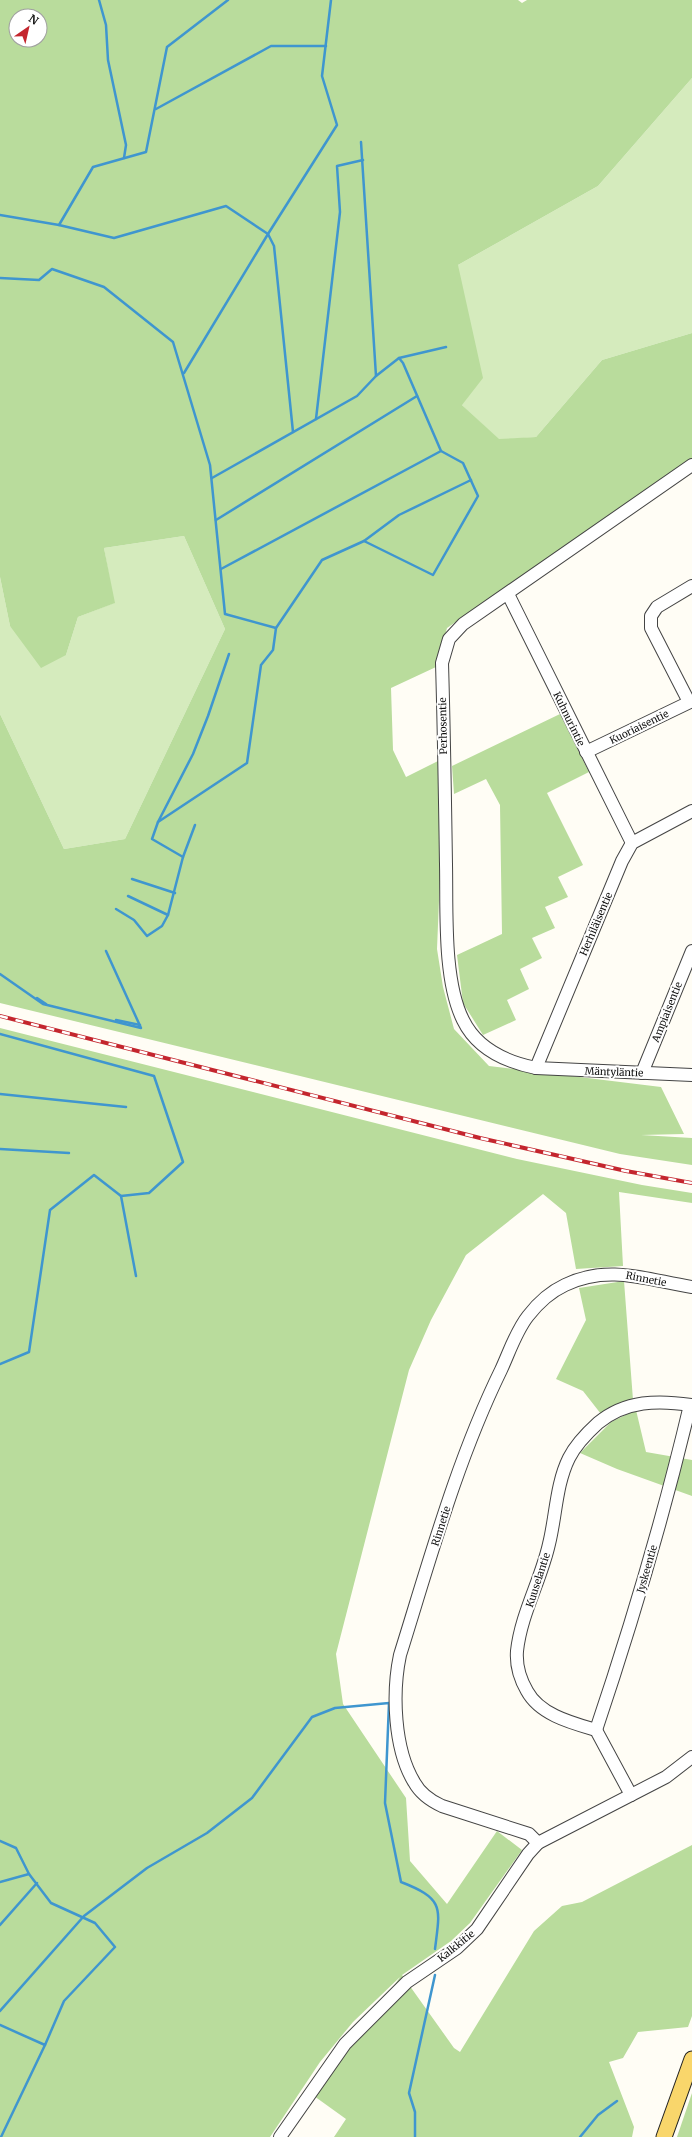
<svg xmlns="http://www.w3.org/2000/svg" width="692" height="2137" font-family="Merriweather,serif">
<rect width="100%" height="100%" fill="#fffdf5"/>
<!-- green -->
<g fill="#d5ebbd">
<path d="M692,78V333L602,360L536,437L499,440L462,405L458,265L598,186Z"/>
<path d="M184,536L225,629L125,839L64,849L0,714V577L10,626L66,655L78,617L114,603L104,548Z"/>
</g>
<!-- forest -->
<g fill="#b9dc9c" fill-rule="evenodd">
<path d="M0,0H518L522,3L527,0H692V78L598,186L458,265L483,378L462,405L499,439L536,437L602,360L692,333V458L447,628L436,667L391,688L393,750L406,777L438,761L440,876L437,949L443,987L454,1029L489,1066L661,1087L684,1134L641,1135L692,1138V1165L620,1154L0,1003V714L64,849L125,839L225,629L184,536L104,548L115,603L78,617L66,655L41,668L10,626L0,577ZM16,16H40V40H16Z"/>
<path d="M560,714L589,772L547,793L583,865L558,877L568,897L545,907L555,928L532,938L542,958L520,969L529,989L507,1000L516,1020L483,1035L463,1003L457,955L502,934L500,805L486,779L454,794L452,766Z"/>
<path d="M0,1028L517,1159L642,1185L692,1193V1203L619,1192L623,1266L576,1269L566,1213L543,1194L466,1255L431,1320L409,1370L336,1654L343,1704L406,1798L410,1861L447,1904L497,1831L522,1850L470,1923L451,1941L402,1975L454,2048L460,2052L534,1931L562,1906L582,1902L692,1845V2016L688,2027L638,2032L623,2058L609,2062L634,2127L632,2137H334L346,2119L314,2096L339,2058L374,2016L400,1977L353,2022L320,2062L270,2137H0Z"/>
<path d="M624,1281L633,1400L610,1407L601,1414L583,1391L556,1379L586,1320L579,1288Z"/>
<path d="M636,1410L646,1452L692,1460V1496L617,1469L580,1453L611,1422Z"/>
<path d="M692,2093V2137H677Z"/>
</g>
<g fill="none" stroke-linecap="round" stroke-linejoin="round">
<!-- stream -->
<g stroke="#3f96cf" stroke-width="2.5">
<path d="M99,0L106,25L108,60L126,145L124,158"/>
<path d="M156,109L271,46H326"/>
<path d="M361,142L376,376"/>
<path d="M0,215L59,225L114,238L226,206L268,234L274,246L293,432"/>
<path d="M59,225L93,167L146,152L167,47L228,0"/>
<path d="M0,278L39,280L52,269L104,287L173,342L210,465L225,614L276,628"/>
<path d="M184,373L268,234L337,125L322,76L331,0"/>
<path d="M316,419L340,212L337,166L363,160"/>
<path d="M212,478L357,396L376,376L399,358L446,347"/>
<path d="M216,520L417,396"/>
<path d="M364,541L433,575L478,496L463,463L441,451L403,363L399,358"/>
<path d="M221,569L441,451"/>
<path d="M158,822L247,763L261,665L273,650L276,628L322,560L364,541L399,515L471,480"/>
<path d="M183,857L152,839L158,822L193,754L208,716L229,654"/>
<path d="M132,879L175,893"/>
<path d="M128,896L168,915"/>
<path d="M116,909L134,920L147,936L162,926L168,915L183,857L195,825"/>
<path d="M0,974L43,1004L141,1028L106,951"/>
<path d="M37,998L46,1004"/>
<path d="M116,1020L140,1025"/>
<path d="M0,1034L154,1076L183,1162L149,1193L121,1196"/>
<path d="M0,1094L126,1107"/>
<path d="M0,1149L69,1153"/>
<path d="M0,1364L29,1352L50,1210L94,1175L121,1196L136,1276"/>
<path d="M0,1841L16,1848L29,1874L51,1903L95,1923L115,1947L64,2001L45,2045L0,2025"/>
<path d="M0,1882L29,1874"/>
<path d="M0,1925L37,1883"/>
<path d="M0,2011L84,1916L147,1868L207,1833L252,1798L312,1717L335,1708L389,1703L385,1803L401,1882C445,1899 440,1908 435,1949"/>
<path d="M1,2137L45,2045"/>
<path d="M415,2137V2112L409,2093L435,1975"/>
<path d="M580,2137L598,2115L617,2101"/>
</g>
<defs>
<g id="minor">
<path d="M692,465L463,624L449,639L442,663C444,730 445,798 446,865C447,910 443,980 463,1020C477,1049 506,1062 536,1068L692,1075"/>
<path d="M508,594L632,843"/>
<path d="M689,702L651,628V616L657,607L692,586"/>
<path d="M586,752L692,701"/>
<path d="M536,1068L622,861L632,843L692,811"/>
<path d="M642,1073L692,951"/>
<path d="M596,1730C632,1623 664,1515 690,1405"/>
<path d="M631,1795L596,1730C572,1723 540,1715 527,1691C520,1679 516,1664 517,1651C521,1614 541,1580 549,1544C556,1516 556,1484 569,1458C575,1446 587,1433 598,1423C626,1400 658,1400 692,1405"/>
<path d="M538,1843L529,1834L442,1806C431,1801 420,1793 414,1782C394,1749 392,1693 400,1655C430,1559 457,1460 501,1370C509,1353 516,1331 528,1316C538,1303 550,1292 565,1285C609,1264 647,1280 692,1287"/>
<path d="M280,2137L345,2044L407,1982L457,1948L477,1929L528,1854L538,1843L666,1777L692,1757"/>
</g>
<path id="major" d="M664,2137L692,2059"/>
</defs>
<!-- minor casing -->
<use href="#minor" stroke="#444" stroke-width="14"/>
<!-- major casing -->
<use href="#major" stroke="#222" stroke-width="17"/>
<!-- minor -->
<use href="#minor" stroke="#fff" stroke-width="12"/>
<!-- major -->
<use href="#major" stroke="#f9d66b" stroke-width="15"/>
<defs>
<path id="rail" d="M0,1016L480,1138L626,1171L692,1183"/>
</defs>
<!-- rail casing -->
<use href="#rail" stroke="#c4262e" stroke-width="4"/>
<!-- rail -->
<use href="#rail" stroke="#fff" stroke-width="2.5" stroke-dasharray="8" stroke-linecap="butt"/>
</g>
<g text-anchor="middle" dominant-baseline="central" stroke-width="4" stroke-linejoin="round" paint-order="stroke">
<!-- street labels -->
<g font-size="10" fill="#111" stroke="#fff">
<text transform="translate(569 719) rotate(64)">Kuhnurintie</text>
<text transform="translate(443 726) rotate(-91)">Perhosentie</text>
<text transform="translate(639 727) rotate(-26)">Kuoriaisentie</text>
<text transform="translate(596 924) rotate(-67)">Herhiläisentie</text>
<text transform="translate(667 1012) rotate(-68)">Ampiaisentie</text>
<text transform="translate(614 1072) rotate(2)">Mäntyläntie</text>
<text transform="translate(646 1279) rotate(11)">Rinnetie</text>
<text transform="translate(441 1526) rotate(-72)">Rinnetie</text>
<text transform="translate(647 1569) rotate(-74)">Jyskeentie</text>
<text transform="translate(538 1580) rotate(-72)">Kuuselantie</text>
<text transform="translate(456 1946) rotate(-39)">Kalkkitie</text>
</g>
</g>
<!-- north arrow -->
<g transform="translate(28 28) rotate(34)"><circle r="19" fill="#ffffff" stroke="#a0a0a0"/>
<path d="M0-3L7 15L0 10L-7 15Z" fill="#c4262e"/>
<text y="-6" font-size="11" font-weight="bold" text-anchor="middle" fill="#111111">N</text>
</g>
</svg>
